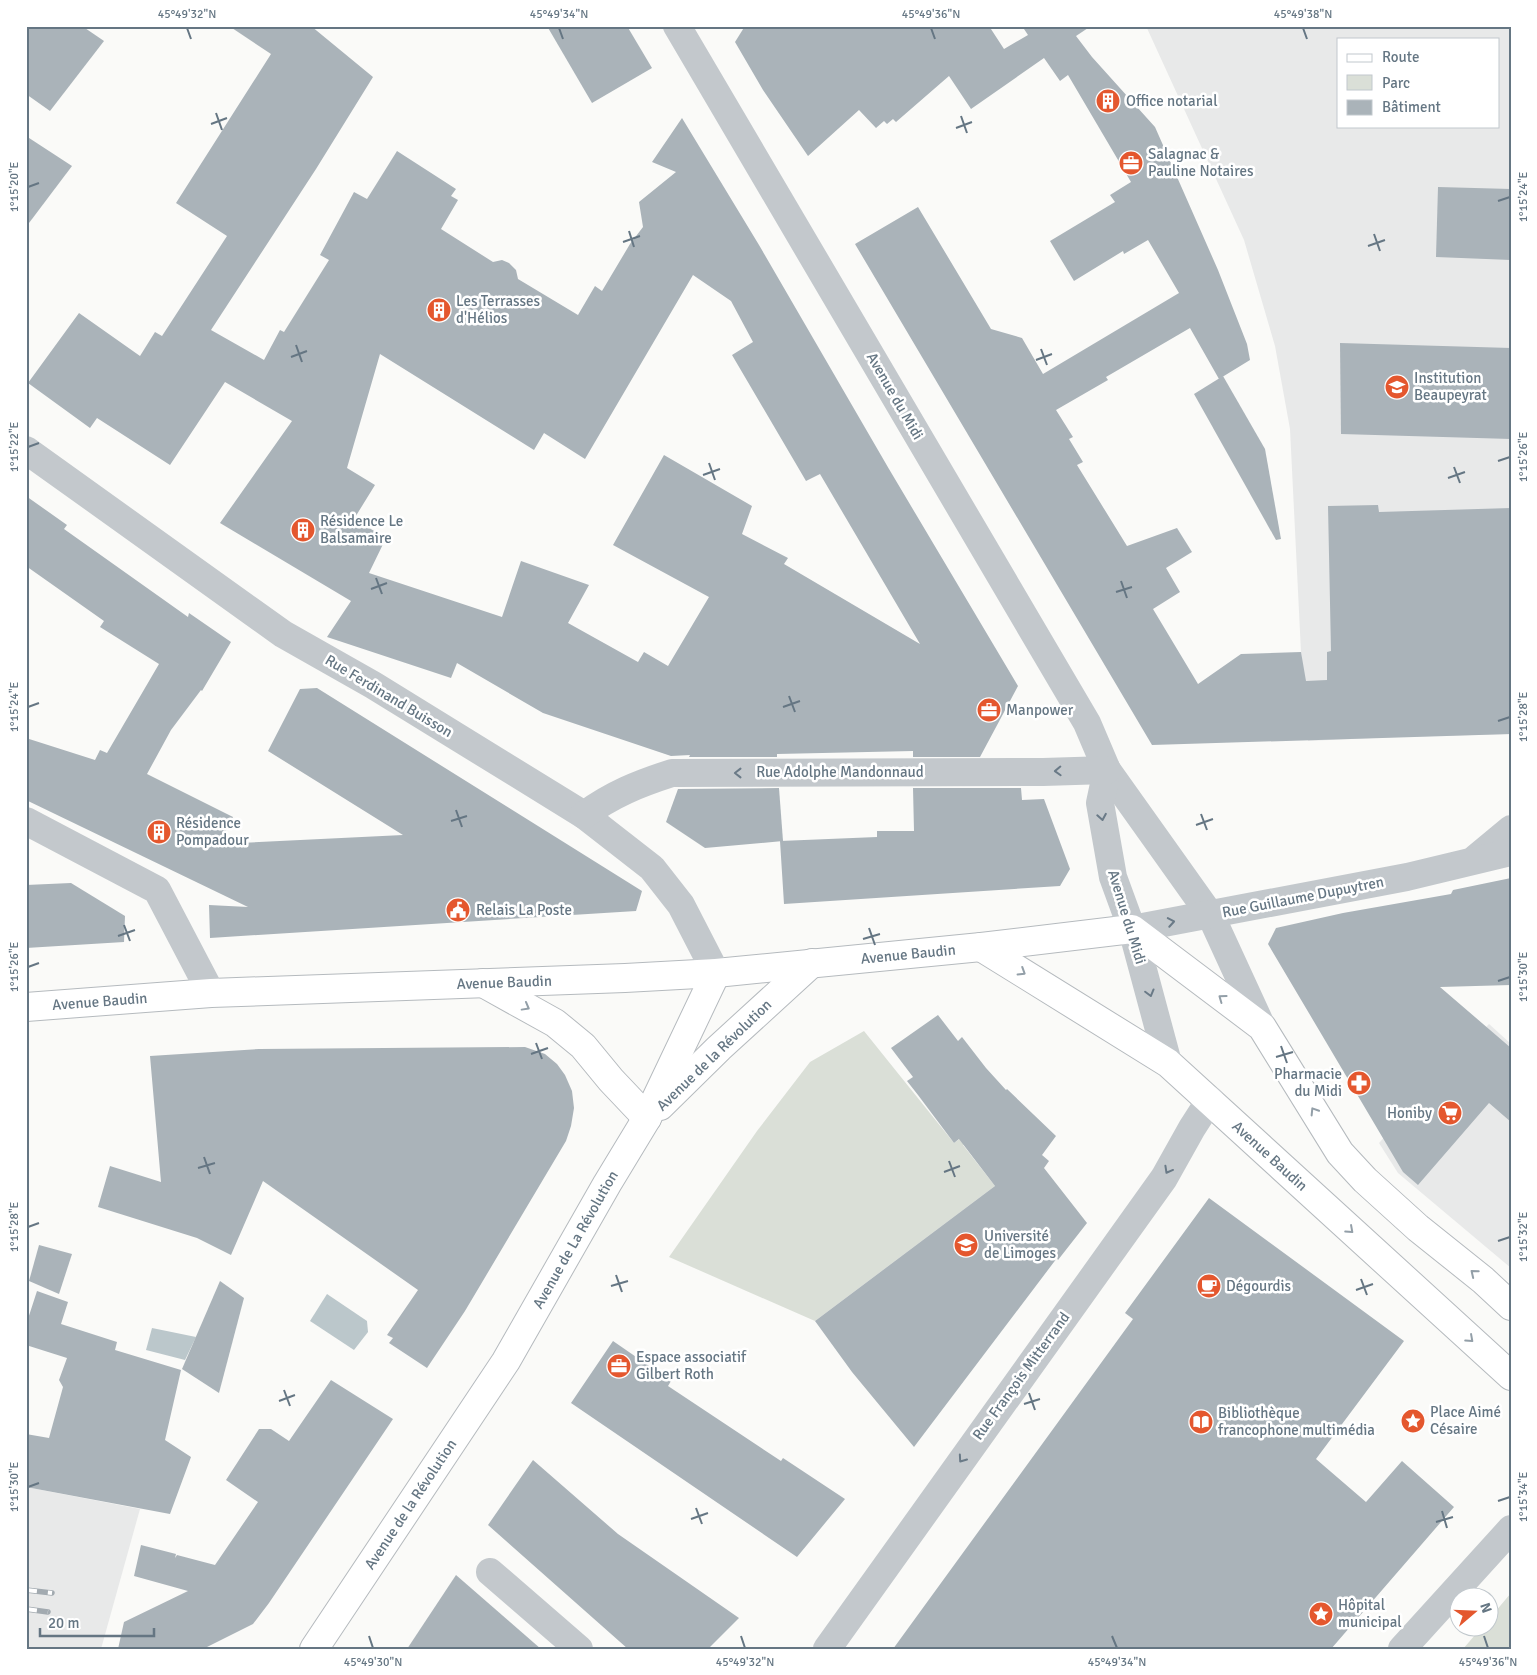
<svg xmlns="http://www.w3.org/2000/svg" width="1537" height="1675" font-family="Signika,sans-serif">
<rect width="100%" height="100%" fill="#fafaf8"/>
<!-- built -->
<g fill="#e8e9e9" fill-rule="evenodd">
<path d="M1146,26H1511V734L1395,737L1308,741L1301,652L1290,429L1275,346L1244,240ZM1338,39H1498V126H1338Z"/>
<path d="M1489,1024L1511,1044V1268L1398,1173L1379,1143Z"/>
<path d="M26,1487L140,1509L101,1649H26Z"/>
</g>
<!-- green -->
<g fill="#dadfd7">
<path d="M864,1031L954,1143L961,1138L965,1144L963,1145L995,1186L815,1321L669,1257L757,1131L810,1062Z"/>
<path d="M1511,1593V1649H1463L1481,1628H1490V1618Z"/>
</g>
<!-- water -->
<g fill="#bbc7cb">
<path d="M327,1294L367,1321L368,1332L354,1350L310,1321Z"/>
<path d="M152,1328L196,1337L185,1360L146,1350Z"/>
</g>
<!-- building -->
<g fill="#aab3b9" fill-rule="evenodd">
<path d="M26,26H82L104,41L50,111L26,94Z"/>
<path d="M229,26H311L373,77L316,169L211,330L264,360L280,330L284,332L329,260L320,255L354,192L367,199L397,151L456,189L451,196L458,200L441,229L493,262L502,260L509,263L516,270L518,279L578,315L595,286L602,291L630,244L643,227L639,202L676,172L652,162L682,118L759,245L889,469L1018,686L980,757H913V751L777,754V757H689L690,755L671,756L543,713L457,663L451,678L327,637L351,601L220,523L292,421L225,382L170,465L97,418L90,428L28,383L79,313L140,356L155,332L162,336L227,236L176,203L271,54ZM693,275L731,301L753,342L732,355L806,481L820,474L920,644L784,564L788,558L742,534L752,506L664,455L613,545L709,597L668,666L644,652L638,662L568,623L589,585L521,561L502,617L369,573L386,538L354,519L375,485L347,468L380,354L534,450L544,433L585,459Z"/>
<path d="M547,26H627L652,68L592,103Z"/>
<path d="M745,26H989L1004,49L1028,35L1022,26H1091L1076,36L1092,57L1155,127L1218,270L1247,344L1250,360L1219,379L1190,328L1106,377L1108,380L1056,410L1073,437L1069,439L1083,462L1077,465L1127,546L1177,528L1192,552L1166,568L1180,592L1153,609L1198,684L1241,654L1301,652L1306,681L1327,680V652L1331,651L1328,506L1378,505L1379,512L1511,508V734L1152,745L855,244L918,207L991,329L1022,338L1043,374L1179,293L1148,240L1124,254L1123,251L1074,281L1050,241L1115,202L1110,195L1131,182L1068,75L1060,81L1044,58L971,109L949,76L896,122L893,119L887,124L884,121L876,128L859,110L808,156L763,90L735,42Z"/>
<path d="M26,136L72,166L26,227Z"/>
<path d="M1438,187L1511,189V260L1436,257Z"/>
<path d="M1340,343L1511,348V439L1341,434Z"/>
<path d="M1223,376L1265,449L1281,539L1276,540L1194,394Z"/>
<path d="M26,496L67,525L64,529L188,617L189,613L231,642L202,691L201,690L171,730L147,774L233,817L219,844L403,835L268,751L300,689L317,688L642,891L636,911L210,938L209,905L248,907L26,800V738L95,760L100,750L107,753L159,664L100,627L104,621L26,566Z"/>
<path d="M779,788L783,841L705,848L666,822L678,789Z"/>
<path d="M913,788H1021L1022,800L1044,799L1070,869L1060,886L784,904L780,841L877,837V831H914Z"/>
<path d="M1511,878V985L1440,987L1511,1048V1122L1489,1103L1418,1185L1403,1172L1268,944L1276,928L1343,913L1451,894L1453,890Z"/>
<path d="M71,883L125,916L124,942L26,948V885Z"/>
<path d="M938,1015L958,1041L962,1037L986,1068L1006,1090L1007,1089L1056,1136L1042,1155L1049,1161L1044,1168L1087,1223L1058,1260L1057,1258L914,1447L852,1372L815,1321L995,1186L959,1139L954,1143L918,1095L907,1081L913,1077L891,1048Z"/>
<path d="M525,1047L545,1054L557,1064L565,1075L572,1091L574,1108L571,1126L566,1141L465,1311L427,1368L389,1343L393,1338L387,1335L418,1290L263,1181L231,1255L197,1238L98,1207L110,1166L161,1182L150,1056L259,1049Z"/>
<path d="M1209,1198L1404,1341L1316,1459L1366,1502L1402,1461L1454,1507L1331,1649H893L1133,1319L1125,1313Z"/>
<path d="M39,1245L72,1254L59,1294L29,1281Z"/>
<path d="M220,1281L244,1298L219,1393L182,1369Z"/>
<path d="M37,1291L68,1302L61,1324L117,1342L115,1350L181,1370L165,1440L191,1457L170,1514L26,1487V1434L49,1438L63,1387L59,1380L67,1358L26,1345V1325Z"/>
<path d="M613,1341L671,1381L668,1386L781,1461L783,1458L845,1499L797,1557L571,1403Z"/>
<path d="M331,1380L393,1419L269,1603L253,1624L203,1649H118L124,1622L188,1591L134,1576L141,1545L176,1554L175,1558L177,1555L215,1565L258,1502L226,1480L259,1429H271L289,1441Z"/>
<path d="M533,1460L618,1534L739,1618L708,1649H628L488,1525Z"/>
<path d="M456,1575L541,1649H407Z"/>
</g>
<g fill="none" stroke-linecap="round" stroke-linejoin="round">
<defs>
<g id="major">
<path id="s1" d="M981,947L1168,1063L1511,1376"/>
<path d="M483,983L555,1023L583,1046L611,1080L647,1118"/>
<path id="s2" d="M26,1007L211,993L625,978L716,973L981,947L1132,929L1262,1027L1340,1153L1365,1180L1418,1228L1483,1280L1511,1306"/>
<path d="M660,1106L719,1048L812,963"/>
<path id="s3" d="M314,1649L506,1361L607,1184L647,1118L716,973"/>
</g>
</defs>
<!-- major casing -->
<use href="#major" stroke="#b5babe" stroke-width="30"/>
<!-- minor -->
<g stroke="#c3c8cc" stroke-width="28">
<path d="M677,26L1087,723L1107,770L1211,916L1262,1027"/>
<path d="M26,450L283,634L373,685L584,815L652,868L681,905L716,973"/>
<path d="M1107,770L1100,803L1113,877L1132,929L1168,1063"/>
<path d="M584,815C613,794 638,784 672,773L1043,772L1107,770"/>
<path d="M26,821L157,890L211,993"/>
<path d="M1476,858L1511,829"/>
<path d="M1132,929L1407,877L1511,852"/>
<path d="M490,1572L579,1649"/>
<path d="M827,1649L1164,1178L1192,1128L1210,1100"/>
<path d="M1402,1649L1511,1529"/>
</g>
<!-- major -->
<use href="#major" stroke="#fff" stroke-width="28"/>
<defs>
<g id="rail">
<path d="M26,1590L52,1593"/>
<path d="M26,1609L48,1612"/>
</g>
</defs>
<!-- rail casing -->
<use href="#rail" stroke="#a2aab0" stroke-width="5.5"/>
<!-- rail -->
<use href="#rail" stroke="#fff" stroke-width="4" stroke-dasharray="11" stroke-linecap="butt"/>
</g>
<!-- one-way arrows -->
<defs><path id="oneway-chevron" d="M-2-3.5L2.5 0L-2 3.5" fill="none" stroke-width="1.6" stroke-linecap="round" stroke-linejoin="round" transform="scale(1.25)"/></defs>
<g stroke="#6a7a87">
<use href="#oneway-chevron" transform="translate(1058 771) rotate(178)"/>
<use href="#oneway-chevron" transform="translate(738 773) rotate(180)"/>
<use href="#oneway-chevron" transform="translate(1102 817) rotate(80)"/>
<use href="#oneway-chevron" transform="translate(1171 922) rotate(-10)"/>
<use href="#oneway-chevron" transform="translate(1150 993) rotate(75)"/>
<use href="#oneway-chevron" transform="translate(1168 1170) rotate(119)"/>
<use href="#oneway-chevron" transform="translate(962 1459) rotate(125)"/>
</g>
<g stroke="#939fa8">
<use href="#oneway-chevron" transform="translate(1022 972) rotate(32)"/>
<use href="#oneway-chevron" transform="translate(1222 998) rotate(-144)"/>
<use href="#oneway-chevron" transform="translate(526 1007) rotate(29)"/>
<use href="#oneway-chevron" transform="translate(1314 1111) rotate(-122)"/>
<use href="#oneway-chevron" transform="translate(1350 1230) rotate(42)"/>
<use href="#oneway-chevron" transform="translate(1474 1273) rotate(-141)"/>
<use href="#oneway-chevron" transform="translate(1470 1339) rotate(42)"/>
</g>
<!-- ticks -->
<path fill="none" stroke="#657683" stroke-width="2" d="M187,28L191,39M559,28L563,39M931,28L935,39M1303,28L1307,39M216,113L222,130M961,116L967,133M211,124L227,118M956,128L972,122M28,187L39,183M1498,201L1510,197M629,231L634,247M1374,234L1380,251M623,242L640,236M1368,246L1385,240M296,345L302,362M1041,349L1047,365M291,357L307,351M1036,360L1052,354M28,447L39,443M1498,461L1510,457M709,463L715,480M1454,467L1460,483M703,475L720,469M1448,478L1465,472M376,578L382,594M1121,581L1127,598M371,589L387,583M1116,592L1132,587M789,696L795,712M28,707L39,703M783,707L800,701M1498,721L1510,717M456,810L462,827M1201,814L1207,830M451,821L467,816M1196,825L1213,819M124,925L130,941M869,928L875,945M118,936L135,930M863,939L880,934M28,967L39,963M1498,981L1510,977M536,1043L542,1059M1281,1046L1287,1063M531,1054L548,1048M1276,1057L1293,1052M204,1157L210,1174M949,1161L955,1177M198,1168L215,1163M944,1172L960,1166M28,1227L39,1223M1498,1241L1510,1237M616,1275L622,1292M1361,1279L1367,1295M611,1286L628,1281M1356,1290L1373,1284M284,1390L290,1406M1029,1393L1035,1410M279,1401L295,1395M1024,1404L1040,1399M28,1487L39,1483M1498,1501L1510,1497M696,1508L702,1524M1442,1511L1447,1528M691,1519L708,1513M1436,1522L1453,1517M369,1636L373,1648M741,1636L745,1648M1112,1636L1117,1648M1484,1636L1488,1648"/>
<!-- icons -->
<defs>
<symbol id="building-disc" viewBox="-11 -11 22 22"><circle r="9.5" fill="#e4572e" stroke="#fff"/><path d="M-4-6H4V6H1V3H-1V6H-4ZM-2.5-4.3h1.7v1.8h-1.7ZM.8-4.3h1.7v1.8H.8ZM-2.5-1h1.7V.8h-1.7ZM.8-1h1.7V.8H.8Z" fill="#fff"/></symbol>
<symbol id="office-disc" viewBox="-11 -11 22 22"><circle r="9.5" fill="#e4572e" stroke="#fff"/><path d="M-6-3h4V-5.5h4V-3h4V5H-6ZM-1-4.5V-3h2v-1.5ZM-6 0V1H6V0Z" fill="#fff"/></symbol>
<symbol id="school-disc" viewBox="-11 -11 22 22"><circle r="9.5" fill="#e4572e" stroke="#fff"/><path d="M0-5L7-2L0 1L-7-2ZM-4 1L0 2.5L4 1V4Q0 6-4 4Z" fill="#fff"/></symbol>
<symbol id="civic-disc" viewBox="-11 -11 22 22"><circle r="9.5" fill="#e4572e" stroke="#fff"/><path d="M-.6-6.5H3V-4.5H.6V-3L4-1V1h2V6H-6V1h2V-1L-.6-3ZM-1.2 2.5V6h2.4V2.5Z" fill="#fff"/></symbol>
<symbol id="pharmacy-disc" viewBox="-11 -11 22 22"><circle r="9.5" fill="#e4572e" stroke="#fff"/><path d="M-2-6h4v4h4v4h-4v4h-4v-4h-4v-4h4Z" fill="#fff"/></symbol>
<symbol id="supermarket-disc" viewBox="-11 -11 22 22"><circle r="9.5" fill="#e4572e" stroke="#fff"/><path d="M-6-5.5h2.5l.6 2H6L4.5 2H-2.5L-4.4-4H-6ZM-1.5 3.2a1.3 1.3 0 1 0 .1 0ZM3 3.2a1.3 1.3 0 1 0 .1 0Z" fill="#fff"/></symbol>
<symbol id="university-disc" viewBox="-11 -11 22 22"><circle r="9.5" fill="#e4572e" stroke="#fff"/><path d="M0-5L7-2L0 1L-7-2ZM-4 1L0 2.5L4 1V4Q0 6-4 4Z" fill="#fff"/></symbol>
<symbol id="cafe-disc" viewBox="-11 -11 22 22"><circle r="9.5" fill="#e4572e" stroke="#fff"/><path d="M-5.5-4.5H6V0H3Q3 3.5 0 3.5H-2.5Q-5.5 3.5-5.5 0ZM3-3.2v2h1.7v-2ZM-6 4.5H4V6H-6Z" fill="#fff"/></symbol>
<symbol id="sight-disc" viewBox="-11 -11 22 22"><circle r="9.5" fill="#e4572e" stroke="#fff"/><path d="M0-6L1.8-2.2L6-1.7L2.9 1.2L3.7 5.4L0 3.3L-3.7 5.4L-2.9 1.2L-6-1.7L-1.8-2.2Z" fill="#fff"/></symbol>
<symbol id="library-disc" viewBox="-11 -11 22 22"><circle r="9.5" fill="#e4572e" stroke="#fff"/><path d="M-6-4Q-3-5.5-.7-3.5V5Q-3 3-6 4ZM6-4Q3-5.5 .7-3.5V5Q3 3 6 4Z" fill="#fff"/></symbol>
</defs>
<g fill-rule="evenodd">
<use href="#building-disc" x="1094" y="87" width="28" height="28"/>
<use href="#office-disc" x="1117" y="149" width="28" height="28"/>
<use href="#building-disc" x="425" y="296" width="28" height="28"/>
<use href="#school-disc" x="1383" y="373" width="28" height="28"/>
<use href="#building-disc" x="289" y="516" width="28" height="28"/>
<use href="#office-disc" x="975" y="696" width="28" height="28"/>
<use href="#building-disc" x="145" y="818" width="28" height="28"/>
<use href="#civic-disc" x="444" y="896" width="28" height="28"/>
<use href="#pharmacy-disc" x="1345" y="1069" width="28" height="28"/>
<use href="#supermarket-disc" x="1436" y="1099" width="28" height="28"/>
<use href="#university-disc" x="952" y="1231" width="28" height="28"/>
<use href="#cafe-disc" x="1195" y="1272" width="28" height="28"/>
<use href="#office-disc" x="605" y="1352" width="28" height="28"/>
<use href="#sight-disc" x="1399" y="1407" width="28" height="28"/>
<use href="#library-disc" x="1187" y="1408" width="28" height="28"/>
<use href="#sight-disc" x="1307" y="1600" width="28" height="28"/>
</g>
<g text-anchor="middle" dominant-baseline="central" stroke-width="5" stroke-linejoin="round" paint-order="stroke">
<!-- poi labels -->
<g font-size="15" fill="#657683" stroke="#fff" text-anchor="start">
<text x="1126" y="101">Office notarial</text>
<text x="1148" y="154">Salagnac &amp;<tspan x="1148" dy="17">Pauline Notaires</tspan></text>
<text x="456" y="301">Les Terrasses<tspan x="456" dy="17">d'Hélios</tspan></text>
<text x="1414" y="378">Institution<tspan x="1414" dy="17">Beaupeyrat</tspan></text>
<text x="320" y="521">Résidence Le<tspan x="320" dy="17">Balsamaire</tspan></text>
<text x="1006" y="710">Manpower</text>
<text x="176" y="823">Résidence<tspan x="176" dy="17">Pompadour</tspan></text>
<text x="476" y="910">Relais La Poste</text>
<text x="1342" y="1074" text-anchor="end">Pharmacie<tspan x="1342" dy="17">du Midi</tspan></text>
<text x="1432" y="1113" text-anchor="end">Honiby</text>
<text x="984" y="1236">Université<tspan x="984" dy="17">de Limoges</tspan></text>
<text x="1226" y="1286">Dégourdis</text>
<text x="636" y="1357">Espace associatif<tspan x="636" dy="17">Gilbert Roth</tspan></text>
<text x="1430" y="1412">Place Aimé<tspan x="1430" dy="17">Césaire</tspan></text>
<text x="1218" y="1413">Bibliothèque<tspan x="1218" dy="17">francophone multimédia</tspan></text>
<text x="1338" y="1605">Hôpital<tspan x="1338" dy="17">municipal</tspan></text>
</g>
<!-- street labels -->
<g font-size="15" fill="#657683" stroke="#fff">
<text transform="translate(895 396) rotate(60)">Avenue du Midi</text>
<text transform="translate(389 696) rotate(31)">Rue Ferdinand Buisson</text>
<text x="840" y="772">Rue Adolphe Mandonnaud</text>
<text transform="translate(1303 897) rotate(-11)">Rue Guillaume Dupuytren</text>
<text transform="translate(1127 917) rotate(73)">Avenue du Midi</text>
<text stroke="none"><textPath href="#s2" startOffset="884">Avenue Baudin</textPath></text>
<text stroke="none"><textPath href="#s2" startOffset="479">Avenue Baudin</textPath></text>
<text stroke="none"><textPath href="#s2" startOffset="74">Avenue Baudin</textPath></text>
<text transform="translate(714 1055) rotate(-44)">Avenue de la Révolution</text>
<text stroke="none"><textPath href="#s1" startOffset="358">Avenue Baudin</textPath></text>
<text stroke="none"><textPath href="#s3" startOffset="486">Avenue de La Révolution</textPath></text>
<text transform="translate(1021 1376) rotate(-54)">Rue François Mitterrand</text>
<text stroke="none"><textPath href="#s3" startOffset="174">Avenue de la Révolution</textPath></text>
</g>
</g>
<!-- border -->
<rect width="1537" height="1675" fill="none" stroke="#ffffff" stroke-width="55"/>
<!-- legend -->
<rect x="1337" y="38" width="162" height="90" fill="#ffffff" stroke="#c1c8cd"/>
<rect x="1347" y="54" width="25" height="8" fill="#ffffff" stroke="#c1c8cd"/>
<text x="1382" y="62" font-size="15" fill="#657683">Route</text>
<rect x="1347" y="75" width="25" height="15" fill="#dadfd7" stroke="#c1c8cd"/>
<text x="1382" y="88" font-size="15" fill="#657683">Parc</text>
<rect x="1347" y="100" width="25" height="15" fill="#aab3b9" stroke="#c1c8cd"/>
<text x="1382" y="112" font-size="15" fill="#657683">Bâtiment</text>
<!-- north arrow -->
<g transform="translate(1474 1612) rotate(71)"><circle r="24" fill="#ffffff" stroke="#c1c8cd"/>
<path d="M0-4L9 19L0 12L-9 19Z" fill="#e4572e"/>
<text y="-8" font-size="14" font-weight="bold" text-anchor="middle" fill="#657683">N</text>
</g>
<!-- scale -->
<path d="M40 1628v8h114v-8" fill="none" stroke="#657683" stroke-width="2.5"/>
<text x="48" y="1628" font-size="15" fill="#657683" stroke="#ffffff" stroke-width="4" paint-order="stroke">20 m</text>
<rect x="28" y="28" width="1482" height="1620" fill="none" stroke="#657683" stroke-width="2"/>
<g font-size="12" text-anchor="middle" fill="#657683">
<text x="187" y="18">45°49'32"N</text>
<text x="559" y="18">45°49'34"N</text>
<text x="931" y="18">45°49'36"N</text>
<text x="1303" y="18">45°49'38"N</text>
<text transform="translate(14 187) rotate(-90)" y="4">1°15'20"E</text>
<text transform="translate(1523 197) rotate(-90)" y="4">1°15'24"E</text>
<text transform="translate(14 447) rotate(-90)" y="4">1°15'22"E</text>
<text transform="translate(1523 457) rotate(-90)" y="4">1°15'26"E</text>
<text transform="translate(14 707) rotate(-90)" y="4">1°15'24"E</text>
<text transform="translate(1523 717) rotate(-90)" y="4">1°15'28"E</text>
<text transform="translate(14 967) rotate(-90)" y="4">1°15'26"E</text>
<text transform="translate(1523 977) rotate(-90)" y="4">1°15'30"E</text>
<text transform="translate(14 1227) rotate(-90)" y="4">1°15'28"E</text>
<text transform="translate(1523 1237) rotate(-90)" y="4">1°15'32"E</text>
<text transform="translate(14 1487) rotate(-90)" y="4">1°15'30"E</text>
<text transform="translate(1523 1497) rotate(-90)" y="4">1°15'34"E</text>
<text x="373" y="1666">45°49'30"N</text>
<text x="745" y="1666">45°49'32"N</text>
<text x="1117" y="1666">45°49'34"N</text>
<text x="1488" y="1666">45°49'36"N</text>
</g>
</svg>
